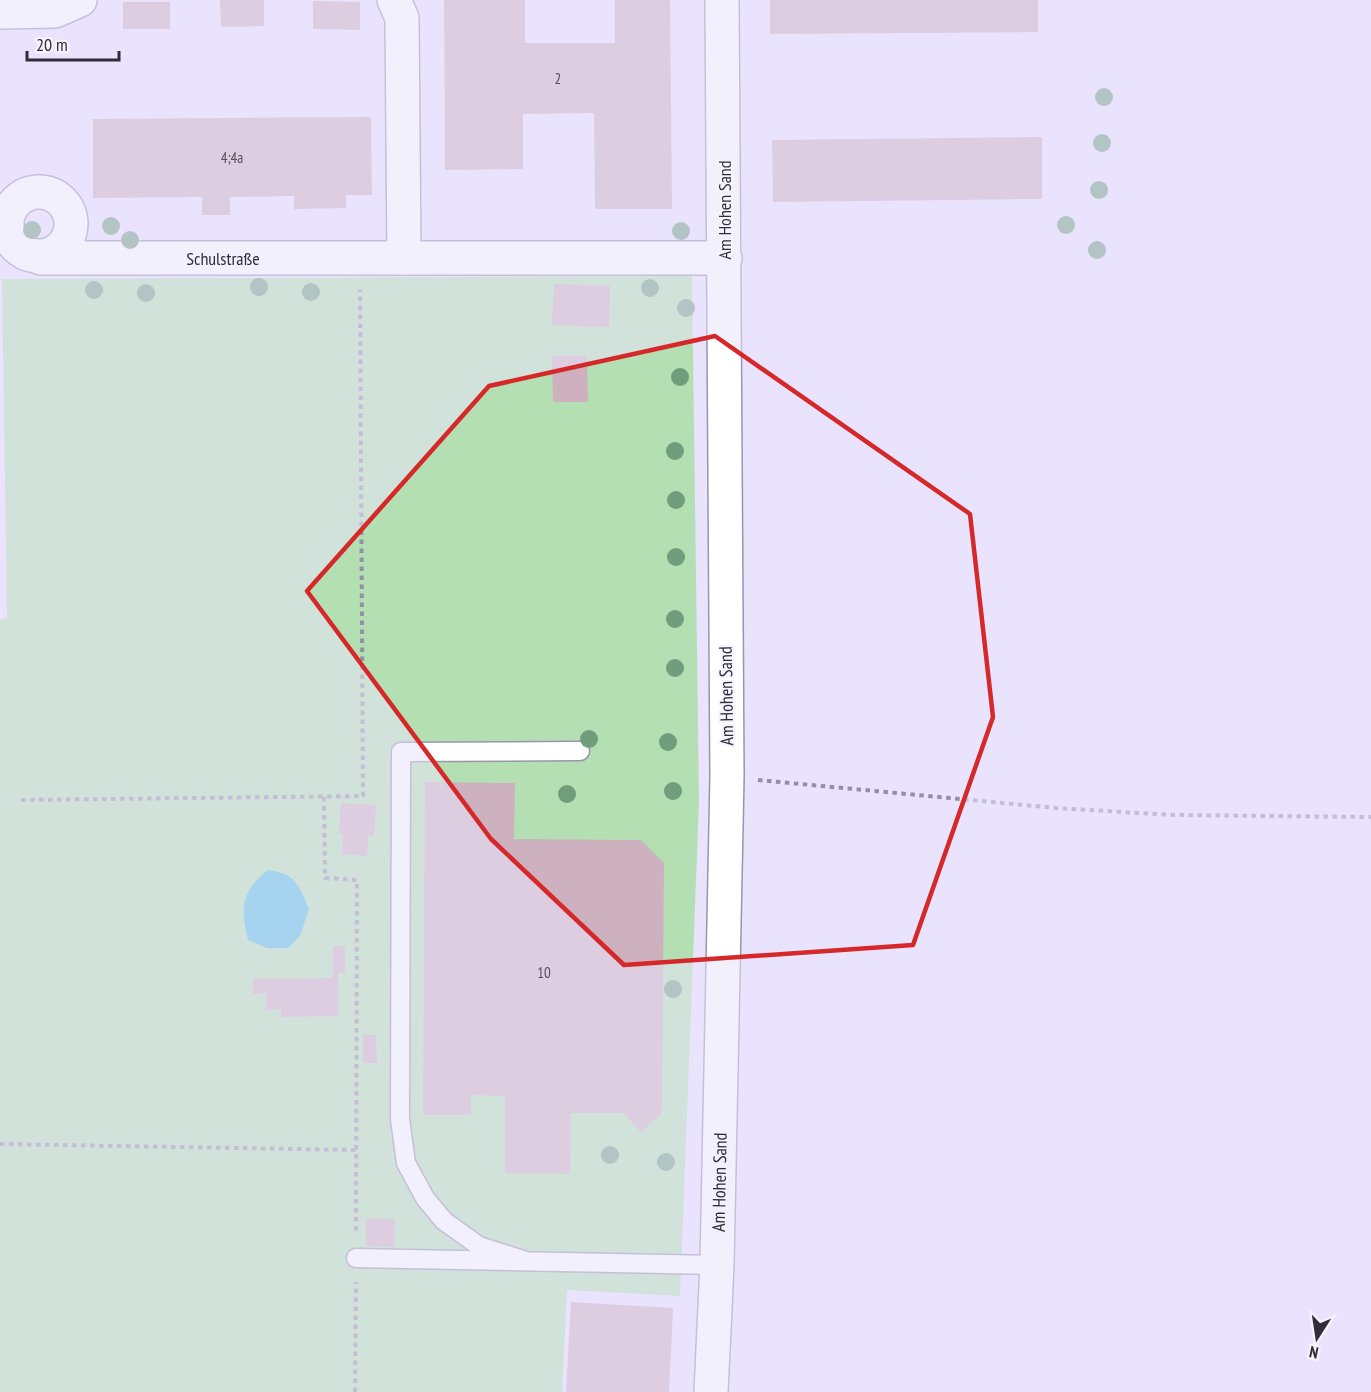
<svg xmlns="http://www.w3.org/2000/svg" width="1371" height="1392" font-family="'PT Sans Narrow',sans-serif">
<rect width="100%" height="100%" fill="#e9e3fe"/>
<!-- green -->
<path fill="#b4dfb2" d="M692,276L699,802L680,1296L567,1290L562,1392H0V619L7,618L2,279Z"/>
<!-- water -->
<path fill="#55c2e1" d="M268,870C295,873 299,885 309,909L300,936L288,948H267L248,940C240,908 241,891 268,870Z"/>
<!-- building -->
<g fill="#ceb1be">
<path d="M220,0H264V26L221,27Z"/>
<path d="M444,0H525V43H615V0H670L672,209H595L594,113L523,114V169L445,170Z"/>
<path d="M770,0H1038V32L770,34Z"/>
<path d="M313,1L360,2V30L313,29Z"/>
<rect x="123" y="2" width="47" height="27"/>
<path d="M371,117L372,195H346V208L294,209V196L230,197V215H202V197L93,198V119Z"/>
<path d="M1042,137V199L773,202L772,140Z"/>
<path d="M554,284L610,286L609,327L552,325Z"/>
<path d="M552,356H587L588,402H553Z"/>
<path d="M425,782L515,783L514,839L641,840L664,863L662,1113L641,1132L624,1113H571L570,1174L505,1173V1096L471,1095V1115H423Z"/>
<path d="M341,803L376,805L374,836L368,835L367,856L342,854L343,834L339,833Z"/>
<path d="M333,946H345V973H338L339,1016L281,1017V1009L266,1010V993L253,994V979L333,978Z"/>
<path d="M363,1035H376L377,1063H363Z"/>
<path d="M366,1218L395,1219L394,1247L366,1246Z"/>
<path d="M571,1302L673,1308L669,1392H566Z"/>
</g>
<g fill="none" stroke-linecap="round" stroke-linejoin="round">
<defs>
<g id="service">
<path d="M356,1258L717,1265"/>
<path d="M523,1260L479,1246L444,1221L425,1198L406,1163L400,1119L401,752L580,751"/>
</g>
<g id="minor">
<path d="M394,0L402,18L404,258"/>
<path d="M0,12L55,11L80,0"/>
<circle cx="39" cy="224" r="32"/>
<path id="s1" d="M41,258H725"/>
<path id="s2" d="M711,1392L717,1265L727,776L722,0"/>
</g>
</defs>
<!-- service casing -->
<use href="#service" stroke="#9a94ad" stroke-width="21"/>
<!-- minor casing -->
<use href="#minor" stroke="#9a94ad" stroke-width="36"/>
<!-- path -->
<g stroke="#9490a3" stroke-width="4" stroke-dasharray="4.5 4.5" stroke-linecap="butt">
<path d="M758,780L1056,808L1173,815L1371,817"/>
<path d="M324,797L325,878L357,880L356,1235"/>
<path d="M21,800L363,796L360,290"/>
<path d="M0,1144L356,1150"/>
<path d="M355,1392L356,1282"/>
</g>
<!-- service -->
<use href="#service" stroke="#fff" stroke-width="18"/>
<!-- minor -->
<use href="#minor" stroke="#fff" stroke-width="33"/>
</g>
<!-- trees -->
<g fill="#709e7d">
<circle cx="1104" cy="97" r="9"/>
<circle cx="1102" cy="143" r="9"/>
<circle cx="1099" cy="190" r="9"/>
<circle cx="1066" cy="225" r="9"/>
<circle cx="111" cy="226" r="9"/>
<circle cx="32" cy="230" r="9"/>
<circle cx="681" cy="231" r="9"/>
<circle cx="130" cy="240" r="9"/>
<circle cx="1097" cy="250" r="9"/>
<circle cx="259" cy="287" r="9"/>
<circle cx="650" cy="288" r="9"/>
<circle cx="94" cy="290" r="9"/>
<circle cx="311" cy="292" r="9"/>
<circle cx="146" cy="293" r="9"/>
<circle cx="686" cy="308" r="9"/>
<circle cx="680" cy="377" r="9"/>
<circle cx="675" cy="451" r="9"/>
<circle cx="676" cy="500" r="9"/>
<circle cx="676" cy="557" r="9"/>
<circle cx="675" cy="619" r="9"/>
<circle cx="675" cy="668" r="9"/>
<circle cx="589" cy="739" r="9"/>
<circle cx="668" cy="742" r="9"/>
<circle cx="673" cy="791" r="9"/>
<circle cx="567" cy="794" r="9"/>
<circle cx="673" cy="989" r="9"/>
<circle cx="610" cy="1155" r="9"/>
<circle cx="666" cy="1162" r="9"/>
</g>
<!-- marked area -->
<path d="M0 0H1371V1392H0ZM715,336L970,514L993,717L913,945L624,965L491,839L307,591L489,386Z" fill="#e9e3fe" fill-opacity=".55" fill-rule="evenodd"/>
<path fill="none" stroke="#d62828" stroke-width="4.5" stroke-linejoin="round" d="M715,336L970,514L993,717L913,945L624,965L491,839L307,591L489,386Z"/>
<g text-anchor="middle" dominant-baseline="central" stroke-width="4.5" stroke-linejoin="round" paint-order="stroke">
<!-- number labels -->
<g font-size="15" fill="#584e5a">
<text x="558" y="78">2</text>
<text x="232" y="157">4;4a</text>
<text x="544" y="972">10</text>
</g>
<!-- street labels -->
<g font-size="18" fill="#302d38" stroke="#f5f3fe">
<text transform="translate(724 210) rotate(-90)">Am Hohen Sand</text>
<text stroke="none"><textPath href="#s1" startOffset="182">Schulstraße</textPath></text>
<text transform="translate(726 696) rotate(-91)">Am Hohen Sand</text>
<text stroke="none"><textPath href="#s2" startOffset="210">Am Hohen Sand</textPath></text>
</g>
</g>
<!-- north arrow -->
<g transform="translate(1317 1338) rotate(192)" stroke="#f5f3fe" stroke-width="4.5" paint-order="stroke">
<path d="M0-4.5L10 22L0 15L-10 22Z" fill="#302d38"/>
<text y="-9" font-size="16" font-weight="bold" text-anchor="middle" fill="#302d38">N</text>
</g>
<!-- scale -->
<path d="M27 51v9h92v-9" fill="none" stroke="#302d38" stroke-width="3"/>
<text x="36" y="51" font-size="18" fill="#302d38" stroke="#f5f3fe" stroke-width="4.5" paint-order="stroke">20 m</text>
</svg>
